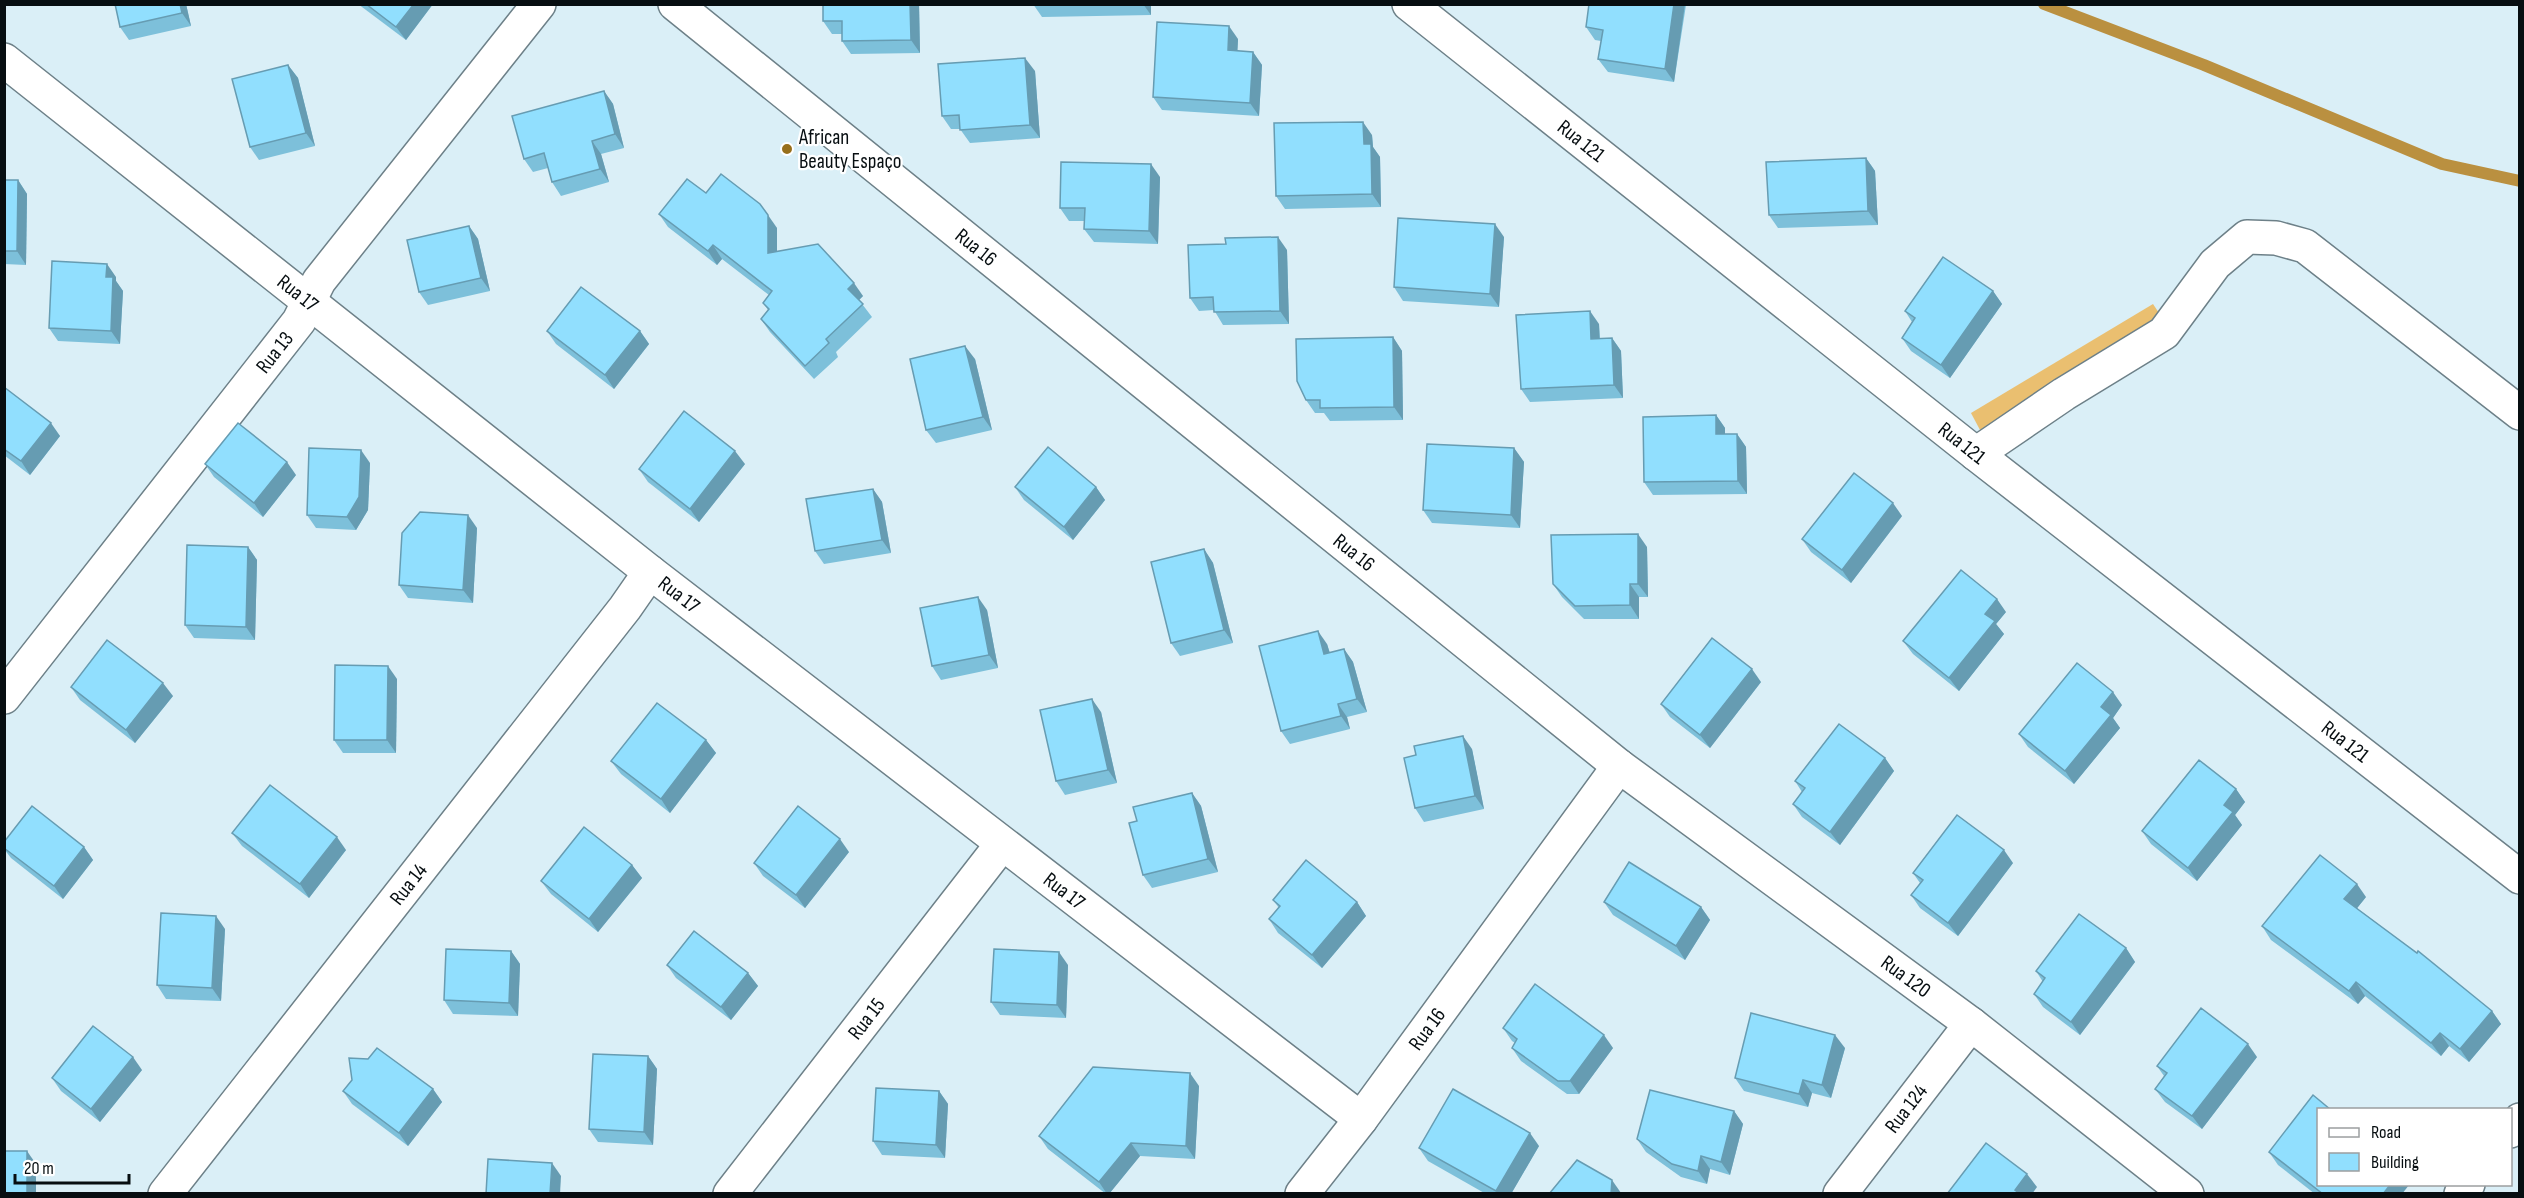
<svg xmlns="http://www.w3.org/2000/svg" width="2524" height="1198" font-family="'Sofia Sans Condensed',sans-serif">
<rect width="100%" height="100%" fill="#daeff7"/>
<!-- green -->
<path fill="#eabf70" d="M2153,304L2163,319L1980,430L1971,413Z"/>
<g fill="none" stroke-linecap="round" stroke-linejoin="round">
<!-- stream -->
<path stroke="#ba9040" stroke-width="12" d="M2044,4L2204,65L2442,164L2520,181"/>
<defs>
<g id="minor">
<path id="s1" d="M1409,4L1976,454L2520,877"/>
<path id="s2" d="M4,60L650,572L1361,1119"/>
<path d="M1976,454L2064,394L2164,333L2215,264L2247,237L2276,238L2305,246L2520,413"/>
<path id="s3" d="M4,697L299,321L319,281L539,4"/>
<path d="M2510,1131L2520,1120"/>
<path id="s4" d="M165,1194L625,608L650,572"/>
<path id="s5" d="M730,1194L1002,844"/>
<path id="s6" d="M1302,1194L1361,1119L1619,766"/>
<path id="s7" d="M1840,1194L1971,1024"/>
<path d="M2461,1194L2468,1184"/>
</g>
<g id="tertiary">
<path id="s8" d="M675,4L1619,766L1971,1024L2187,1194"/>
</g>
</defs>
<!-- minor casing -->
<use href="#minor" stroke="#6d8088" stroke-width="36"/>
<!-- tertiary casing -->
<use href="#tertiary" stroke="#6d8088" stroke-width="36"/>
<!-- minor -->
<use href="#minor" stroke="#fff" stroke-width="33"/>
<!-- tertiary -->
<use href="#tertiary" stroke="#fff" stroke-width="33"/>
</g>
<!-- wall -->
<g fill="#7dc0da">
<path d="M115,4H186L191,26L129,40L120,27Z"/>
<path d="M358,4H433L406,40Z"/>
<path d="M919,4L920,53L851,54L842,41V34H832L823,21Z"/>
<path d="M1033,4H1151V15L1042,17Z"/>
<path d="M1686,5L1674,82L1608,72L1598,59L1601,41L1595,40L1586,27Z"/>
<path d="M1238,39L1237,51L1253,52L1262,65L1259,116L1162,110L1153,97Z"/>
<path d="M288,65L298,78L315,146L259,160L250,147Z"/>
<path d="M1035,71L1040,138L970,143L960,129H951L942,116Z"/>
<path d="M604,91L613,104L624,148L601,154L609,182L561,196L552,182L548,168L533,172L524,159Z"/>
<path d="M1372,135L1373,147L1380,157L1381,207L1285,209L1276,196Z"/>
<path d="M1866,158L1875,171L1878,225L1778,228L1769,215Z"/>
<path d="M1160,177L1158,244L1094,242L1084,229L1085,221H1069L1060,208Z"/>
<path d="M4,180H18L27,194L26,265L4,264Z"/>
<path d="M706,193L777,228V251L863,296L859,300L872,317L836,352L838,357L814,379L770,332L761,319L768,310L763,303L769,295L722,259L717,265L668,227L659,214Z"/>
<path d="M469,226L478,239L490,291L428,305L419,292Z"/>
<path d="M1504,237L1499,307L1403,301L1394,287Z"/>
<path d="M1226,244L1287,250L1289,324L1223,325L1214,310L1199,311L1190,298Z"/>
<path d="M116,277V281L123,291L120,344L58,341L49,328Z"/>
<path d="M1993,291L2002,304L1950,378L1911,351L1902,338L1912,322L1905,311Z"/>
<path d="M1599,324L1600,338H1612L1621,351L1623,398L1530,402L1521,389Z"/>
<path d="M547,331H640L649,344L614,389L556,344Z"/>
<path d="M1393,337L1402,351L1403,420L1330,421L1324,413H1315L1306,400Z"/>
<path d="M975,359L992,430L936,443L926,430Z"/>
<path d="M4,387L60,436L30,475L4,455Z"/>
<path d="M1716,415L1725,428V434H1737L1746,447L1747,494L1653,495L1644,482Z"/>
<path d="M1514,448L1524,462L1520,528L1432,523L1423,510Z"/>
<path d="M370,463L368,510L356,530L316,528L307,515Z"/>
<path d="M205,464L296,475L263,517L214,477Z"/>
<path d="M745,464L699,522L648,482L639,469Z"/>
<path d="M1015,487H1096L1105,500L1073,540L1024,500Z"/>
<path d="M873,489L882,502L891,553L824,564L815,551Z"/>
<path d="M1902,516L1851,583L1811,552L1802,539Z"/>
<path d="M477,528L473,603L408,598L399,585Z"/>
<path d="M248,547L257,560L255,640L194,638L185,625Z"/>
<path d="M1647,547L1648,597H1639V619H1584L1562,597L1553,584Z"/>
<path d="M1204,549L1213,563L1233,643L1180,656L1171,643Z"/>
<path d="M987,610L998,668L941,680L932,666Z"/>
<path d="M2006,612L1996,624L2004,634L1959,691L1913,654L1903,641Z"/>
<path d="M1327,644L1330,653L1344,649L1353,662L1367,712L1347,717L1350,729L1290,744L1281,731Z"/>
<path d="M397,679L396,753H343L334,740Z"/>
<path d="M1761,682L1710,748L1670,717L1661,704Z"/>
<path d="M71,687L173,696L135,743L80,700Z"/>
<path d="M2122,705L2113,718L2120,728L2074,784L2028,747L2019,734Z"/>
<path d="M1101,712L1117,783L1065,795L1056,781Z"/>
<path d="M706,740L716,753L670,813L621,774L611,761Z"/>
<path d="M1472,749L1484,809L1424,822L1415,808Z"/>
<path d="M1885,758L1894,771L1840,845L1802,817L1793,804L1802,792L1795,781Z"/>
<path d="M2236,789L2245,802L2235,815L2242,825L2197,881L2151,844L2142,831Z"/>
<path d="M1192,793L1201,806L1218,872L1152,888L1143,875L1137,821Z"/>
<path d="M232,833L346,850L309,898L242,846Z"/>
<path d="M4,842L84,847L93,860L63,899L11,858L4,849Z"/>
<path d="M849,852L805,908L763,876L754,863Z"/>
<path d="M2013,863L1958,936L1920,908L1911,895L1920,883L1913,873Z"/>
<path d="M632,865L642,878L598,932L551,894L541,881Z"/>
<path d="M2366,897L2357,908L2492,1011L2501,1024L2469,1062L2449,1046L2441,1056L2365,996L2358,1004L2271,940L2262,926Z"/>
<path d="M1273,900L1357,902L1366,916L1322,968L1278,933L1269,919L1279,908Z"/>
<path d="M1604,902L1701,907L1710,920L1685,960L1613,915Z"/>
<path d="M225,929L221,1001L166,999L157,985Z"/>
<path d="M2126,948L2135,962L2080,1035L2043,1007L2034,994L2043,982L2036,971Z"/>
<path d="M511,951L520,964L518,1016L453,1014L444,1000Z"/>
<path d="M667,965L748,973L758,986L731,1020L676,978Z"/>
<path d="M1068,965L1066,1018L1000,1015L991,1002Z"/>
<path d="M1503,1028L1613,1048L1579,1094H1567L1521,1061L1512,1048L1515,1043L1512,1041Z"/>
<path d="M1845,1048L1831,1098L1812,1093L1808,1107L1744,1091L1735,1078Z"/>
<path d="M648,1056L657,1069L653,1145L598,1142L589,1129Z"/>
<path d="M2257,1057L2202,1129L2165,1102L2155,1089L2164,1076L2157,1066Z"/>
<path d="M142,1070L100,1122L61,1091L52,1078Z"/>
<path d="M1199,1086L1195,1159L1140,1156L1109,1194H1106L1048,1149L1039,1136Z"/>
<path d="M433,1089L442,1102L408,1146L352,1104L343,1091Z"/>
<path d="M939,1091L948,1104L945,1158L882,1155L873,1141Z"/>
<path d="M1734,1111L1743,1124L1730,1175L1710,1169L1707,1184L1681,1177L1646,1152L1637,1139Z"/>
<path d="M1539,1146L1511,1194H1486L1428,1161L1419,1148Z"/>
<path d="M2269,1152L2402,1194H2315L2278,1165Z"/>
</g>
<!-- shaded-wall -->
<g fill="#669cb2">
<path d="M180,4H186L191,26L182,13Z"/>
<path d="M414,4H433L406,40L396,27Z"/>
<path d="M910,4H919L920,53L911,40Z"/>
<path d="M1143,4H1151V15Z"/>
<path d="M1674,4H1685L1674,82L1665,69Z"/>
<path d="M1229,26L1238,39L1237,63L1228,50Z"/>
<path d="M1253,52L1262,65L1259,116L1250,103Z"/>
<path d="M1025,58L1035,71L1040,138L1030,125Z"/>
<path d="M288,65L298,78L315,146L306,133Z"/>
<path d="M604,91L613,104L624,148L615,134Z"/>
<path d="M1363,122L1372,135L1373,147L1380,157L1381,207L1372,194L1364,144Z"/>
<path d="M592,141L601,154L609,182L600,169Z"/>
<path d="M1866,158L1875,171L1878,225L1868,211Z"/>
<path d="M1151,164L1160,177L1158,244L1149,231Z"/>
<path d="M18,180L27,194L26,265L17,251Z"/>
<path d="M768,215L777,228V266L768,253Z"/>
<path d="M1495,224L1504,237L1499,307L1490,294Z"/>
<path d="M469,226L478,239L490,291L481,278Z"/>
<path d="M1278,237L1287,250L1289,324L1280,311Z"/>
<path d="M713,245L722,259L717,265L708,251Z"/>
<path d="M107,264L116,277V281L123,291L120,344L111,331L106,277Z"/>
<path d="M854,283L863,296L857,302L848,289Z"/>
<path d="M1993,291L2002,304L1950,378L1941,365Z"/>
<path d="M1590,311L1599,324L1600,352L1591,339Z"/>
<path d="M640,331L649,344L614,389L605,375Z"/>
<path d="M1393,337L1402,351L1403,420L1394,407Z"/>
<path d="M1612,338L1621,351L1623,398L1614,385Z"/>
<path d="M965,346L975,359L992,430L983,417Z"/>
<path d="M1716,415L1725,428V447L1716,434Z"/>
<path d="M51,423L60,436L30,475L21,461Z"/>
<path d="M1737,434L1746,447L1747,494L1738,481Z"/>
<path d="M1514,448L1524,462L1520,528L1511,515Z"/>
<path d="M361,450L370,463L368,510L356,530L347,517Z"/>
<path d="M735,451L745,464L699,522L690,509Z"/>
<path d="M287,462L296,475L263,517L254,503Z"/>
<path d="M1096,487L1105,500L1073,540L1064,527Z"/>
<path d="M873,489L882,502L891,553L882,540Z"/>
<path d="M1893,503L1902,516L1851,583L1842,570Z"/>
<path d="M468,515L477,528L473,603L463,590Z"/>
<path d="M1638,534L1647,547L1648,597L1638,584Z"/>
<path d="M248,547L257,560L255,640L246,627Z"/>
<path d="M1204,549L1213,563L1233,643L1224,630Z"/>
<path d="M1630,584L1639,597V619L1630,605Z"/>
<path d="M978,597L987,610L998,668L989,655Z"/>
<path d="M1997,599L2006,612L1996,624L2004,634L1959,691L1949,678L1985,614Z"/>
<path d="M1318,631L1327,644L1334,667L1324,654Z"/>
<path d="M1344,649L1353,662L1367,712L1357,699Z"/>
<path d="M388,666L397,679L396,753L387,740Z"/>
<path d="M1752,669L1761,682L1710,748L1700,735Z"/>
<path d="M163,683L173,696L135,743L126,730Z"/>
<path d="M2113,692L2122,705L2113,718L2120,728L2074,784L2065,771L2101,707Z"/>
<path d="M1092,699L1101,712L1117,783L1108,770Z"/>
<path d="M1338,704L1347,717L1350,729L1341,716Z"/>
<path d="M1463,736L1472,749L1484,809L1475,796Z"/>
<path d="M706,740L716,753L670,813L661,799Z"/>
<path d="M1885,758L1894,771L1840,845L1830,832Z"/>
<path d="M2236,789L2245,802L2235,815L2242,825L2197,881L2188,868L2224,805Z"/>
<path d="M1192,793L1201,806L1218,872L1208,859Z"/>
<path d="M337,837L346,850L309,898L300,884Z"/>
<path d="M840,839L849,852L805,908L796,895Z"/>
<path d="M84,847L93,860L63,899L54,886Z"/>
<path d="M2004,850L2013,863L1958,936L1948,923Z"/>
<path d="M632,865L642,878L598,932L589,919Z"/>
<path d="M2357,884L2366,897L2354,912L2344,899Z"/>
<path d="M1357,902L1366,916L1322,968L1312,955Z"/>
<path d="M1701,907L1710,920L1685,960L1676,946Z"/>
<path d="M216,916L225,929L221,1001L212,988Z"/>
<path d="M2126,948L2135,962L2080,1035L2071,1022Z"/>
<path d="M511,951L520,964L518,1016L509,1003Z"/>
<path d="M1059,952L1068,965L1066,1018L1057,1005Z"/>
<path d="M748,973L758,986L731,1020L721,1007Z"/>
<path d="M2356,982L2365,996L2358,1004L2349,991Z"/>
<path d="M2492,1011L2501,1024L2469,1062L2460,1049Z"/>
<path d="M2440,1033L2449,1046L2441,1056L2431,1043Z"/>
<path d="M1604,1035L1613,1048L1579,1094L1570,1081Z"/>
<path d="M1835,1035L1845,1048L1831,1098L1822,1085Z"/>
<path d="M2248,1044L2257,1057L2202,1129L2192,1116Z"/>
<path d="M648,1056L657,1069L653,1145L644,1132Z"/>
<path d="M133,1057L142,1070L100,1122L91,1109Z"/>
<path d="M1190,1073L1199,1086L1195,1159L1186,1146Z"/>
<path d="M1803,1080L1812,1093L1808,1107L1799,1094Z"/>
<path d="M433,1089L442,1102L408,1146L399,1133Z"/>
<path d="M939,1091L948,1104L945,1158L936,1145Z"/>
<path d="M1734,1111L1743,1124L1730,1175L1721,1162Z"/>
<path d="M1530,1133L1539,1146L1511,1194H1497L1496,1191Z"/>
<path d="M1131,1143L1140,1156L1109,1194H1107L1099,1182Z"/>
<path d="M27,1151L36,1164V1194H27Z"/>
<path d="M1701,1156L1710,1169L1707,1184L1698,1171Z"/>
<path d="M552,1163L561,1176L560,1194H550Z"/>
<path d="M2027,1174L2037,1187L2032,1194H2018L2015,1190Z"/>
<path d="M1612,1180L1621,1193V1194H1611Z"/>
<path d="M2390,1185H2409L2402,1194H2383Z"/>
</g>
<!-- building -->
<g fill="#91dffe" stroke="#669cb2" stroke-width="1.5">
<path d="M115,4H180L182,13L120,27Z"/>
<path d="M366,4H414L396,27Z"/>
<path d="M823,4H910L911,40L842,41V21H823Z"/>
<path d="M1589,4H1674L1665,69L1598,59L1603,30L1586,27Z"/>
<path d="M1157,22L1229,26L1228,50L1253,52L1250,103L1153,97Z"/>
<path d="M1025,58L1030,125L960,130L959,115L942,116L938,64Z"/>
<path d="M288,65L306,133L250,147L232,79Z"/>
<path d="M604,91L615,134L592,141L600,169L552,182L544,153L524,159L512,116Z"/>
<path d="M1363,122L1364,144H1371L1372,194L1276,196L1274,123Z"/>
<path d="M1866,158L1868,211L1769,215L1766,162Z"/>
<path d="M1061,162L1151,164L1149,231L1084,229L1085,208H1060Z"/>
<path d="M721,174L760,204L768,215V253L818,244L854,283L848,289L863,304L826,339L829,343L805,366L761,319L769,309L763,303L772,291L713,245L708,251L659,214L687,179L706,193Z"/>
<path d="M4,180H18L17,251H4Z"/>
<path d="M1398,218L1495,224L1490,294L1394,287Z"/>
<path d="M469,226L481,278L419,292L407,240Z"/>
<path d="M1278,237L1280,311L1214,312L1213,297L1190,298L1188,245L1226,244L1225,238Z"/>
<path d="M1943,257L1993,291L1941,365L1902,338L1915,318L1905,311Z"/>
<path d="M52,261L107,264L106,277H113L111,331L49,328Z"/>
<path d="M581,287L640,331L605,375L547,331Z"/>
<path d="M1590,311L1591,339L1612,338L1614,385L1521,389L1516,315Z"/>
<path d="M1393,337L1394,407L1320,408V400H1306L1297,381L1296,339Z"/>
<path d="M965,346L983,417L926,430L910,359Z"/>
<path d="M4,387L51,423L21,461L4,449Z"/>
<path d="M684,411L735,451L690,509L639,469Z"/>
<path d="M1716,415V434H1737L1738,481L1644,482L1643,417Z"/>
<path d="M238,423L287,462L254,503L205,464Z"/>
<path d="M1427,444L1514,448L1511,515L1423,510Z"/>
<path d="M1048,447L1096,487L1064,527L1015,487Z"/>
<path d="M309,448L361,450L359,497L347,517L307,515Z"/>
<path d="M1854,473L1893,503L1842,570L1802,539Z"/>
<path d="M873,489L882,540L815,551L806,499Z"/>
<path d="M420,512L468,515L463,590L399,585L402,533Z"/>
<path d="M1638,534V584H1630V605L1575,606L1553,584L1551,535Z"/>
<path d="M187,545L248,547L246,627L185,625Z"/>
<path d="M1204,549L1224,630L1171,643L1151,562Z"/>
<path d="M1961,570L1997,599L1985,614L1995,621L1949,678L1903,641Z"/>
<path d="M978,597L989,655L932,666L920,608Z"/>
<path d="M1318,631L1324,654L1344,649L1357,699L1338,704L1341,716L1281,731L1259,646Z"/>
<path d="M1712,638L1752,669L1700,735L1661,704Z"/>
<path d="M107,640L163,683L126,730L71,687Z"/>
<path d="M2077,663L2113,692L2101,707L2111,715L2065,771L2019,734Z"/>
<path d="M335,665L388,666L387,740H334Z"/>
<path d="M1092,699L1108,770L1056,781L1040,710Z"/>
<path d="M657,703L706,740L661,799L611,761Z"/>
<path d="M1839,724L1885,758L1830,832L1793,804L1805,788L1795,781Z"/>
<path d="M1463,736L1475,796L1415,808L1404,758L1416,755L1414,746Z"/>
<path d="M2199,760L2236,789L2224,805L2233,812L2188,868L2142,831Z"/>
<path d="M270,785L337,837L300,884L232,833Z"/>
<path d="M1192,793L1208,859L1143,875L1129,823L1137,821L1133,807Z"/>
<path d="M32,806L84,847L54,886L4,848V842Z"/>
<path d="M798,806L840,839L796,895L754,863Z"/>
<path d="M1957,815L2004,850L1948,923L1911,895L1923,880L1913,873Z"/>
<path d="M584,827L632,865L589,919L541,881Z"/>
<path d="M2320,855L2357,884L2344,899L2417,953L2418,951L2492,1011L2460,1049L2440,1033L2431,1043L2356,982L2349,991L2262,926Z"/>
<path d="M1306,860L1357,902L1312,955L1269,919L1280,906L1273,900Z"/>
<path d="M1629,862L1701,907L1676,946L1604,902Z"/>
<path d="M161,913L216,916L212,988L157,985Z"/>
<path d="M2079,914L2126,948L2071,1022L2034,994L2045,978L2036,971Z"/>
<path d="M694,931L748,973L721,1007L667,965Z"/>
<path d="M446,949L511,951L509,1003L444,1000Z"/>
<path d="M994,949L1059,952L1057,1005L991,1002Z"/>
<path d="M1535,984L1604,1035L1570,1081H1558L1512,1048L1517,1039L1503,1028Z"/>
<path d="M2201,1008L2248,1044L2192,1116L2155,1089L2167,1073L2157,1066Z"/>
<path d="M1751,1013L1835,1035L1822,1085L1803,1080L1799,1094L1735,1078Z"/>
<path d="M93,1026L133,1057L91,1109L52,1078Z"/>
<path d="M377,1048L433,1089L399,1133L343,1091L352,1080L349,1058L368,1059Z"/>
<path d="M593,1054L648,1056L644,1132L589,1129Z"/>
<path d="M1093,1067L1190,1073L1186,1146L1131,1143L1099,1182L1039,1136Z"/>
<path d="M876,1088L939,1091L936,1145L873,1141Z"/>
<path d="M1453,1089L1530,1133L1496,1191L1419,1148Z"/>
<path d="M1650,1090L1734,1111L1721,1162L1701,1156L1698,1171L1672,1164L1637,1139Z"/>
<path d="M2313,1095L2331,1110H2319V1185H2390L2383,1194H2323L2269,1152Z"/>
<path d="M1986,1143L2027,1174L2015,1190L2020,1194H1947Z"/>
<rect x="4" y="1151" width="23" height="43"/>
<path d="M488,1159L552,1163L550,1194H486Z"/>
<path d="M1577,1160L1612,1180L1611,1194H1549Z"/>
</g>
<!-- markers -->
<circle fill="#976f1b" stroke="#fff" stroke-width="2" cx="787" cy="149" r="6"/>
<g text-anchor="middle" dominant-baseline="central" stroke-width="4.5" stroke-linejoin="round" paint-order="stroke">
<!-- poi labels -->
<g font-size="21" fill="#070e11" stroke="#fff" text-anchor="start">
<text x="799" y="137">African<tspan x="799" dy="24">Beauty Espaço</tspan></text>
</g>
<!-- street labels -->
<g font-size="21" fill="#070e11" stroke="#fff">
<text stroke="none"><textPath href="#s1" startOffset="220">Rua 121</textPath></text>
<text stroke="none"><textPath href="#s8" startOffset="387">Rua 16</textPath></text>
<text stroke="none"><textPath href="#s2" startOffset="375">Rua 17</textPath></text>
<text stroke="none"><textPath href="#s3" startOffset="438">Rua 13</textPath></text>
<text stroke="none"><textPath href="#s1" startOffset="706">Rua 121</textPath></text>
<text stroke="none"><textPath href="#s8" startOffset="873">Rua 16</textPath></text>
<text stroke="none"><textPath href="#s2" startOffset="861">Rua 17</textPath></text>
<text stroke="none"><textPath href="#s1" startOffset="1192">Rua 121</textPath></text>
<text stroke="none"><textPath href="#s4" startOffset="394">Rua 14</textPath></text>
<text stroke="none"><textPath href="#s2" startOffset="1347">Rua 17</textPath></text>
<text stroke="none"><textPath href="#s8" startOffset="1569">Rua 120</textPath></text>
<text stroke="none"><textPath href="#s5" startOffset="222">Rua 15</textPath></text>
<text stroke="none"><textPath href="#s6" startOffset="207">Rua 16</textPath></text>
<text stroke="none"><textPath href="#s7" startOffset="108">Rua 124</textPath></text>
</g>
</g>
<!-- border -->
<rect width="2524" height="1198" fill="none" stroke="#070e11" stroke-width="12"/>
<!-- legend -->
<rect x="2317" y="1108" width="195" height="78" fill="#ffffff" stroke="#9c9fa0" stroke-width="1.5"/>
<rect x="2329" y="1128" width="30" height="9" fill="#ffffff" stroke="#9c9fa0" stroke-width="1.5"/>
<text x="2371" y="1138" font-size="18" fill="#070e11">Road</text>
<rect x="2329" y="1153" width="30" height="18" fill="#91dffe" stroke="#9c9fa0" stroke-width="1.5"/>
<text x="2371" y="1168" font-size="18" fill="#070e11">Building</text>
<!-- scale -->
<path d="M15 1174v9h114v-9" fill="none" stroke="#070e11" stroke-width="3"/>
<text x="24" y="1174" font-size="18" fill="#070e11" stroke="#ffffff" stroke-width="4.5" paint-order="stroke">20 m</text>
</svg>
